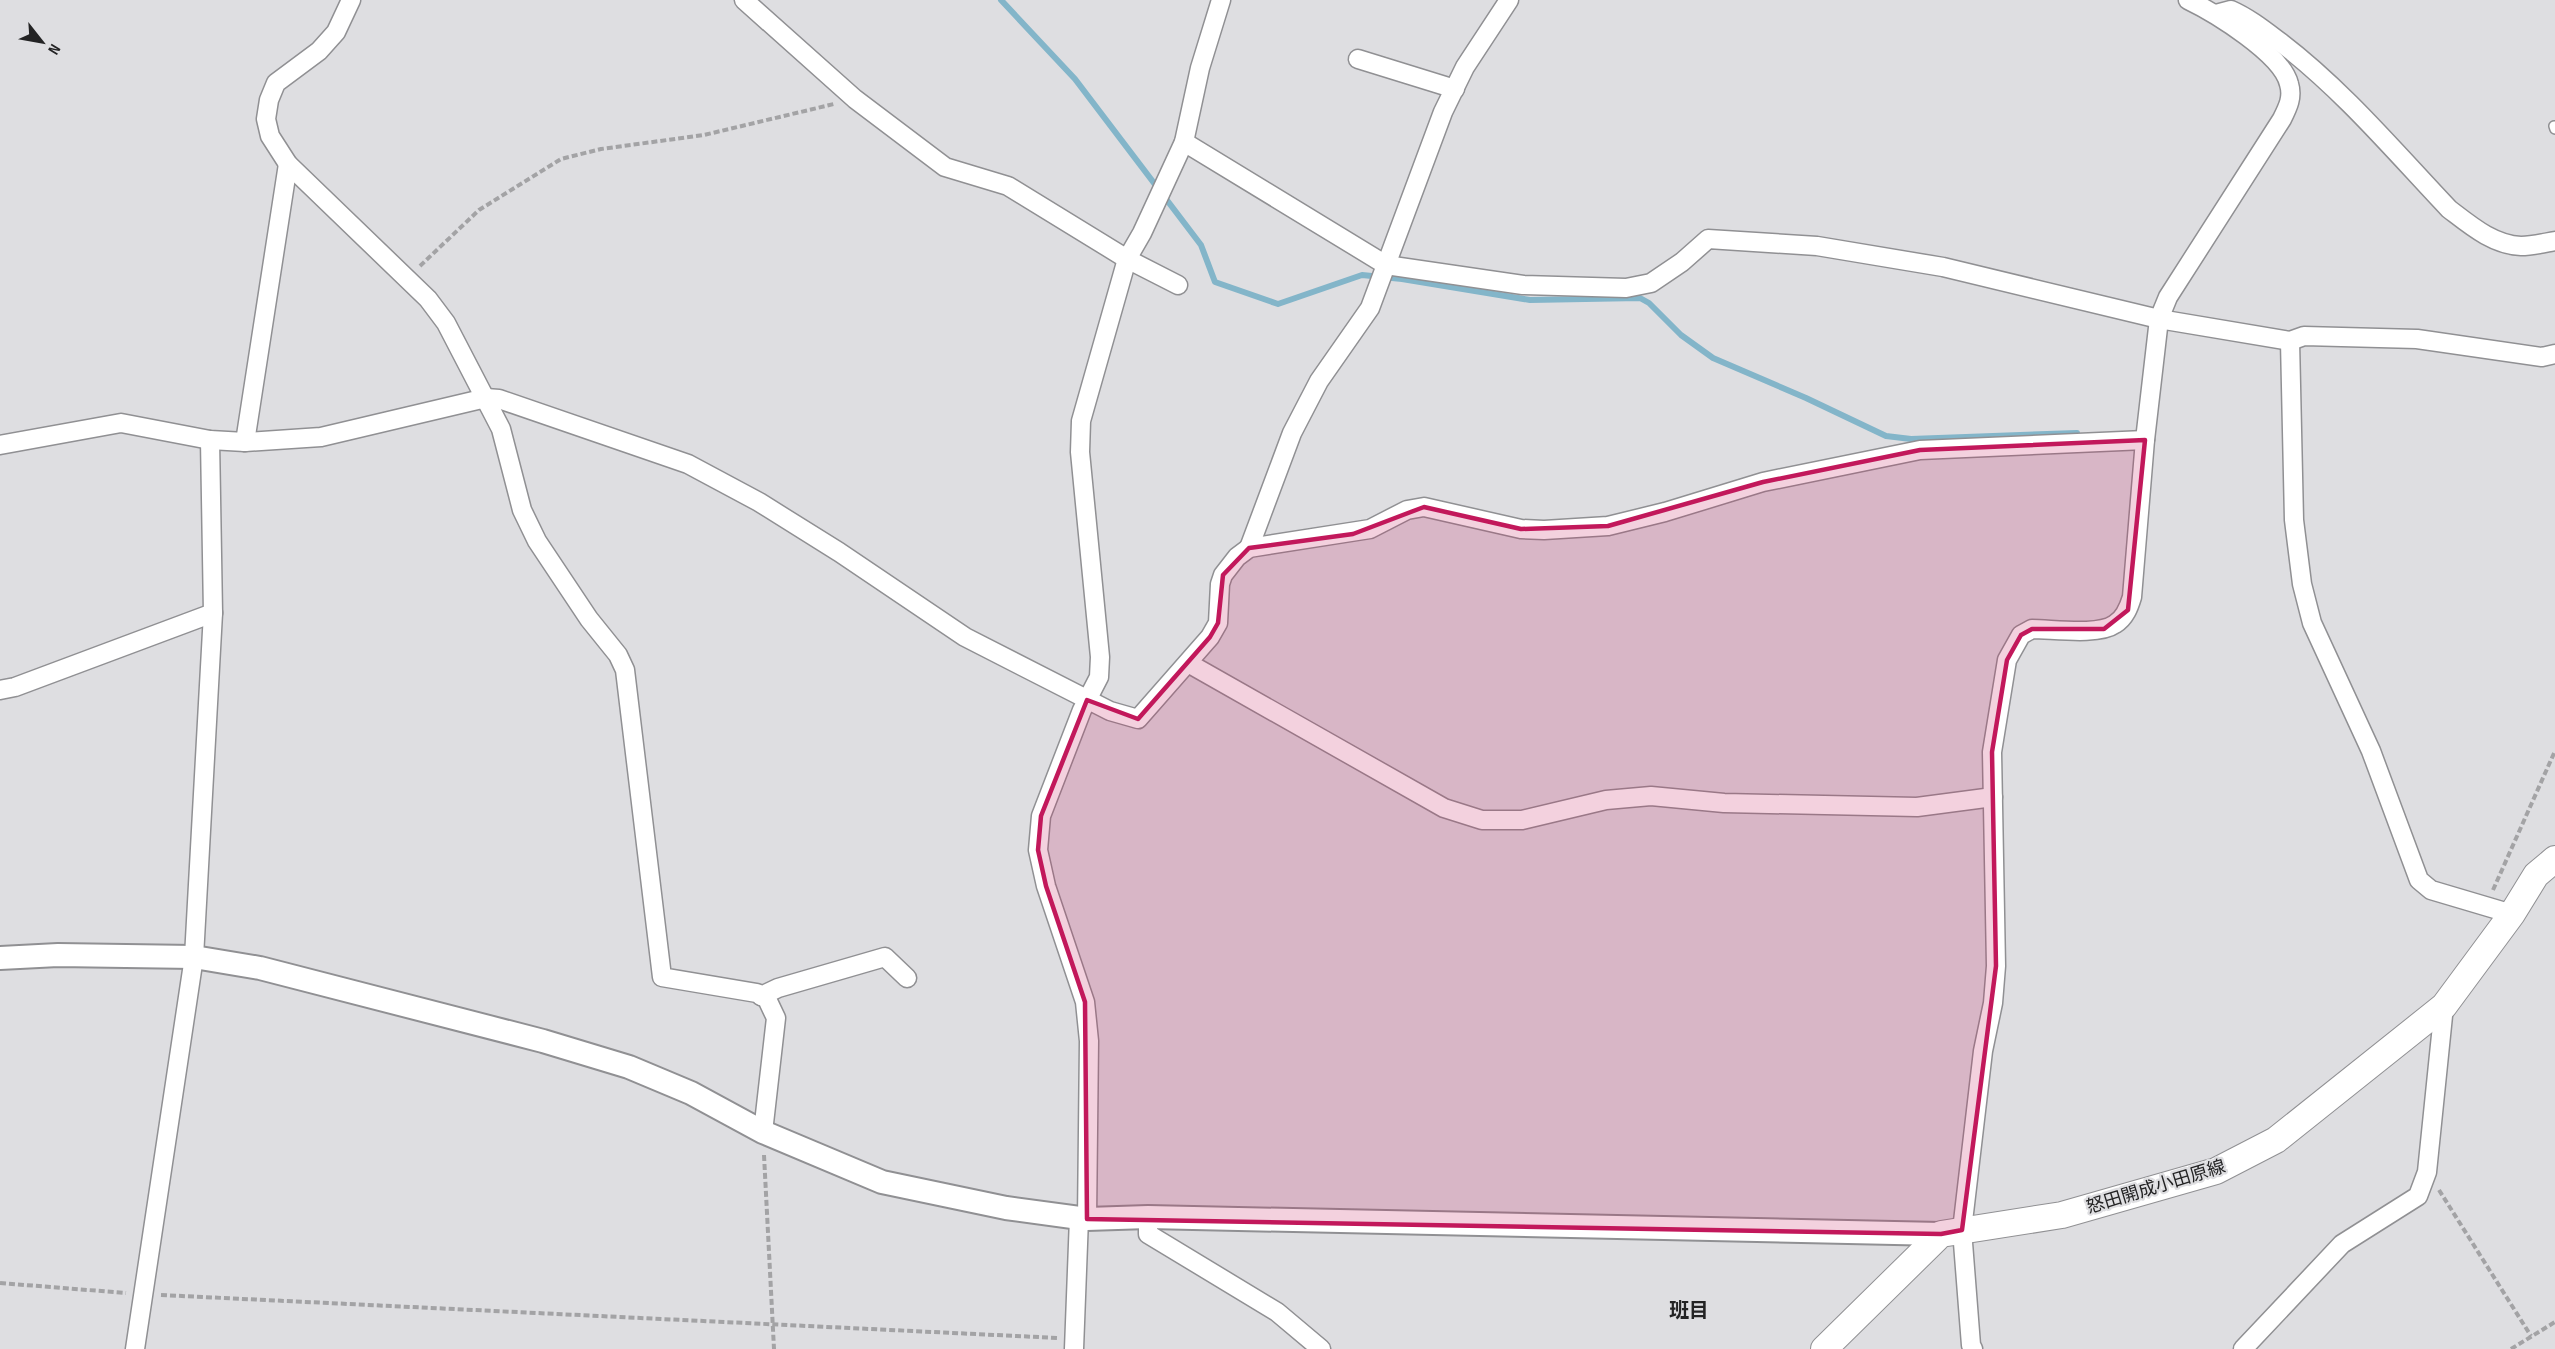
<svg xmlns="http://www.w3.org/2000/svg" width="2555" height="1349" font-family="'Sofia Sans Condensed','Noto Sans JP',sans-serif">
<rect width="100%" height="100%" fill="#dedee1"/>
<g fill="none" stroke-linecap="round" stroke-linejoin="round">
<!-- stream -->
<path stroke="#83b5c9" stroke-width="6" d="M1001,0L1075,79L1201,245L1215,282L1278,304L1362,275L1402,279L1530,300L1640,298L1649,303L1681,335L1713,358L1806,398L1886,436L1911,439L2077,433"/>
<defs>
<path id="service" d="M2554,126L2555,129"/>
<g id="minor">
<path d="M351,0L336,32L319,51L276,83L269,100L266,119L270,136L288,164L428,299L446,323L501,429L522,510L537,541L589,619L618,655L625,670L662,977L757,993L767,999L776,1018L763,1132"/>
<path d="M744,0L855,99L945,167L1008,186L1127,259L1178,285"/>
<path d="M2216,14L2231,10C2249,18 2264,30 2280,42C2343,90 2395,152 2449,209C2470,225 2493,245 2521,246C2532,246 2544,243 2555,241"/>
<path d="M1358,59L1455,89"/>
<path d="M1184,142L1386,265L1523,285L1626,288L1651,283L1682,262L1708,239L1817,246L1943,267L2159,319L2290,341L2304,336L2417,339L2542,357L2555,354"/>
<path d="M2290,341L2294,520L2302,584L2312,623L2371,751L2419,880L2431,890L2512,914"/>
<path d="M245,442L288,164"/>
<path d="M0,445L121,423L210,440L245,442L321,437L486,398L499,399L688,464L759,502L839,552L965,637L1110,711L1138,719L1210,637L1218,623L1220,584L1223,575L1237,557L1249,548L1370,529L1407,510L1424,507L1521,529L1544,530L1608,526L1665,512L1763,482L1920,450L2145,440"/>
<path d="M1249,548L1292,433L1319,381L1370,308L1443,112L1465,67L1509,0"/>
<path d="M1188,663L1444,808L1482,820H1522L1606,800L1651,796L1724,803L1917,807L1993,797"/>
<path d="M0,690L15,687L213,613"/>
<path d="M761,996L778,988L885,957L907,978"/>
<path d="M1148,1217V1234L1277,1312L1321,1349"/>
<path d="M1087,1219L1089,1041L1085,1002L1046,886L1038,850L1041,816L1082,710L1099,677L1100,657L1080,452L1081,421L1127,259L1142,233L1184,142L1200,68L1221,0"/>
<path d="M135,1349L194,957L213,613L210,440"/>
<path d="M1074,1349L1079,1218"/>
<path d="M1973,1349L1971,1345L1962,1230L1983,1051L1993,1003L1996,966L1992,752L2007,660L2021,635L2032,629C2053,629 2098,636 2115,624C2125,618 2129,607 2132,597L2145,440L2159,319L2168,297L2282,119C2288,107 2293,97 2289,84C2282,54 2215,13 2188,0"/>
<path d="M2243,1349L2342,1244L2418,1196L2427,1172L2444,1006"/>
</g>
<path id="tertiary" d="M0,958L58,955L194,957L260,968L543,1041L629,1067L691,1093L763,1132L882,1182L1006,1208L1087,1219L1148,1217L1941,1234"/>
<path id="secondary" d="M1824,1349L1941,1234L2062,1215L2216,1171L2276,1140L2444,1006L2512,914L2536,875L2555,859"/>
</defs>
<!-- service casing -->
<use href="#service" stroke="#909093" stroke-width="12"/>
<!-- minor casing -->
<use href="#minor" stroke="#909093" stroke-width="21"/>
<!-- tertiary casing -->
<use href="#tertiary" stroke="#909093" stroke-width="26"/>
<!-- secondary casing -->
<use href="#secondary" stroke="#909093" stroke-width="28"/>
<!-- path -->
<g stroke="#a3a3a5" stroke-width="4" stroke-dasharray="6 3" stroke-linecap="butt">
<path d="M420,266L479,210L561,159L601,149L704,135L834,104"/>
<path d="M2493,890L2555,751"/>
<path d="M764,1155L774,1349"/>
<path d="M2439,1190L2531,1336"/>
<path d="M0,1283L126,1293"/>
<path d="M161,1295L1058,1338"/>
<path d="M2511,1349L2555,1322"/>
</g>
<!-- service -->
<use href="#service" stroke="#fff" stroke-width="9"/>
<!-- minor -->
<use href="#minor" stroke="#fff" stroke-width="18"/>
<!-- tertiary -->
<use href="#tertiary" stroke="#fff" stroke-width="22"/>
<!-- secondary -->
<use href="#secondary" stroke="#fff" stroke-width="26"/>
</g>
<!-- marked area -->
<path fill="#c2185b" fill-opacity="0.2" stroke="#c2185b" stroke-width="4.5" stroke-linejoin="round" d="M2145,440L2128,610L2104,629H2032L2021,635L2007,660L1992,752L1996,966L1962,1230L1941,1234L1087,1219L1085,1002L1046,886L1038,850L1041,816L1087,700L1138,719L1210,637L1218,623L1223,575L1249,548L1353,534L1424,507L1521,529L1608,526L1763,482L1920,450Z"/>
<g text-anchor="middle" dominant-baseline="central" stroke-width="4.5" stroke-linejoin="round" paint-order="stroke">
<!-- street labels -->
<g font-size="18" fill="#232324" stroke="#dedee1">
<text transform="translate(2156 1187) rotate(-17)">怒田開成小田原線</text>
</g>
<!-- neighbourhood labels -->
<g font-size="20" font-weight="bold" fill="#232324" stroke="#dedee1">
<text x="1689" y="1311">班目</text>
</g>
</g>
<!-- north arrow -->
<g transform="translate(42 42) rotate(121)" stroke="#dedee1" stroke-width="4.5" paint-order="stroke">
<path d="M0-4.5L10 22L0 15L-10 22Z" fill="#232324"/>
<text y="-9" font-size="16" font-weight="bold" text-anchor="middle" fill="#232324">N</text>
</g>
</svg>
